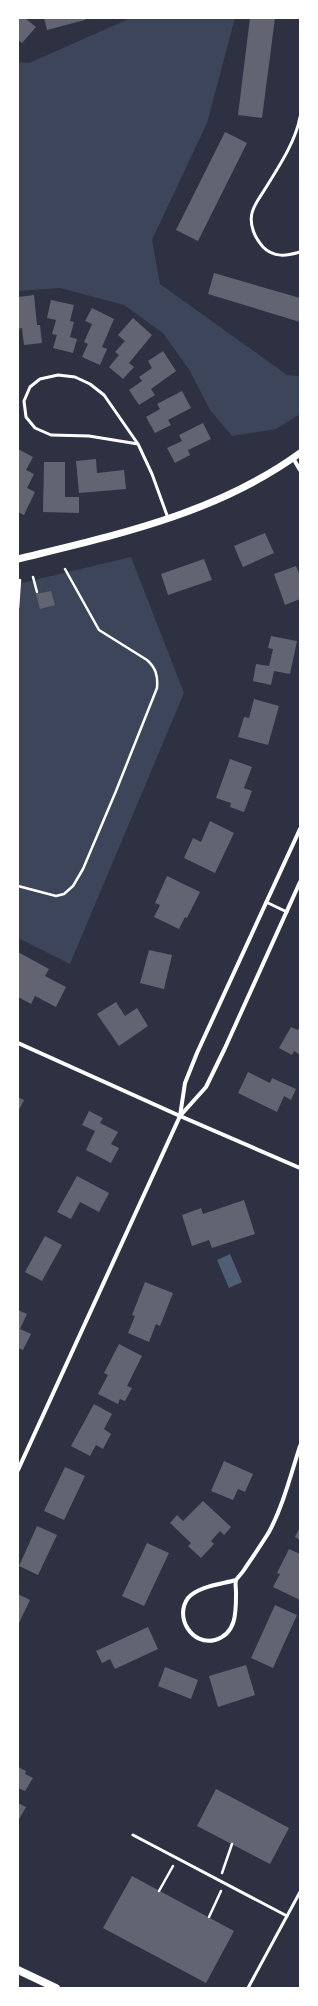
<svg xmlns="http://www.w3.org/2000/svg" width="318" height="2006" font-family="Helvetica,sans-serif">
<rect width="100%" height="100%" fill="#2d3142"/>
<!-- green -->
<g fill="#3c4559">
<path d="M131,18H235L207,123L152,240L160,284L287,375L300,376V414L276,429L232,436L210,410L190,371L163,333L124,305L60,288L18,291V62L29,63Z"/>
<path d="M131,557L184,693L70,964L18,938V584Z"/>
</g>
<!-- water -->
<path fill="#4f5d75" d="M230,1254L242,1282L229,1288L217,1260Z"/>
<!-- building -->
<g fill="#626471">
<path d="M18,18H25L36,27L22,43L18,40Z"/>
<path d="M44,18H85V20L47,30Z"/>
<path d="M250,18H275L262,118L238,115Z"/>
<path d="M225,132L247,143L198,241L176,230Z"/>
<path d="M214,273L300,298V322L208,294Z"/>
<path d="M34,295L37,325H40L42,343L24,345L22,328L18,329V297Z"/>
<path d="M51,300L74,305L70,321L74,322L70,337L77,339L73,353L53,348L57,335L52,334L56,320L47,318Z"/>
<path d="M92,308L114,319L102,347L107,349L100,365L82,357L88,344L84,342L92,324L85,321Z"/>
<path d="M133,318L152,335L129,363L134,367L123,379L109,367L119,355L115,352L125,341L118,335Z"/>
<path d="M163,351L176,371L151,389L155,395L139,405L129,390L142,381L139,377L152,368L148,361Z"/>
<path d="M182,391L191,408L168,420L171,425L155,433L146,417L160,409L157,404Z"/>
<path d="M203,423L211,439L188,450L190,455L175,463L167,448L182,441L179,435Z"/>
<path d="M18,449L33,457L26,470L34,474L27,488L35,492L24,515L18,512Z"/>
<path d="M96,459L97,473L124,470L126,489L79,493L76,461Z"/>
<path d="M44,462H65V497H79V513L43,512Z"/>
<path d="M265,533L274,553L243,567L234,546Z"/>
<path d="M204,559L212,580L168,595L161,574Z"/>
<path d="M296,566L300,576V599L285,605L274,574Z"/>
<path d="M51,591L55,605L40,609L36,594Z"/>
<path d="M271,636L297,641L290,674L274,671L271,685L253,681L256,664L269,666L273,649L268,648Z"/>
<path d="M254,699L279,706L268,745L238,737L244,717L249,718Z"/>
<path d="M230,759L252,767L244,788L252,791L244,812L230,807L231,803L216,798Z"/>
<path d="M210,821L234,833L215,873L184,858L193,838L201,842Z"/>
<path d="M167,876L200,892L187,918L185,917L179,929L154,917L160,905L155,903Z"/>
<path d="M149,950L172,955L164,989L140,983Z"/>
<path d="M18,952L49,969L45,976L66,987L56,1007L35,996L31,1004L18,997Z"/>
<path d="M116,1002L125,1016L137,1008L148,1026L119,1046L97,1014Z"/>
<path d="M291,1027L298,1030L300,1027V1055L294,1051L292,1055L279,1048Z"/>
<path d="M248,1072L270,1083L272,1078L296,1089L291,1100L284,1096L277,1112L238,1093Z"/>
<path d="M18,1097L24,1100L18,1112Z"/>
<path d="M89,1111L103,1118L100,1123L118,1132L111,1144L119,1148L111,1163L86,1150L95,1131L82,1125Z"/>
<path d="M77,1176L109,1193L99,1212L80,1202L71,1219L57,1212Z"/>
<path d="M244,1200L255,1234L212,1248L209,1240L192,1246L182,1215L201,1208L203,1214Z"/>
<path d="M45,1236L62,1245L42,1281L25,1272Z"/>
<path d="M145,1282L173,1293L160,1326L156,1324L149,1342L128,1333L135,1316L132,1315Z"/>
<path d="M18,1310L27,1314L20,1329L31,1334L23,1350L18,1348Z"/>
<path d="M119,1344L142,1356L127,1386L132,1388L125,1401L120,1399L118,1404L98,1394L108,1375L104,1373Z"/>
<path d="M94,1404L112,1414L104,1429L111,1434L103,1449L96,1445L90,1456L71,1446Z"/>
<path d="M224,1461L253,1474L245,1492L238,1489L233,1500L211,1491Z"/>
<path d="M65,1467L85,1476L64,1520L44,1511Z"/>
<path d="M203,1501L231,1527L224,1535L220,1531L211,1541L214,1544L201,1558L188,1546L191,1543L170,1523L177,1515L183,1521Z"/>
<path d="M37,1526L57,1535L38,1575L19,1566Z"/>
<path d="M300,1527V1540L295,1537Z"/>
<path d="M147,1543L169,1553L144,1606L122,1596Z"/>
<path d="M289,1549L300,1554V1600L273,1587L280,1574L277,1573Z"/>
<path d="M18,1594L30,1600L18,1625Z"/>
<path d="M275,1605L297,1615L273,1668L251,1658Z"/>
<path d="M148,1627L158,1649L115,1669L110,1659L102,1663L96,1651Z"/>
<path d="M246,1665L255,1695L218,1707L209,1676Z"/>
<path d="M165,1667L198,1680L191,1699L158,1686Z"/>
<path d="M18,1767L26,1771L25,1774L33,1778L25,1791L18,1788Z"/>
<path d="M216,1789L289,1828L270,1864L197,1826Z"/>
<path d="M18,1803L26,1807L18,1821Z"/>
<path d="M132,1876L234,1931L206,1983L103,1928Z"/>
</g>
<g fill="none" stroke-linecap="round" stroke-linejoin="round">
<!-- path -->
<g stroke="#fff" stroke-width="2.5">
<path d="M33,577L37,592"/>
<path d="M18,608L20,580"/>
<path d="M18,886L56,896L64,894L73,886L83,869L116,791L157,688C158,676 156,668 147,660L99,630L65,569"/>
<path d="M222,1873L232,1844"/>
<path d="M159,1891L173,1866"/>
<path d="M209,1917L221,1891"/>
</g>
<!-- service -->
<g stroke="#fff" stroke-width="3">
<path d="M300,117C296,141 278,168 265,189C261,196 254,204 252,213C249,225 255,238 263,247C274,258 287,256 300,252"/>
<path d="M138,444L89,436L51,435L35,428L26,417L24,401L30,387L40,379L58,375L75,377L90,384L104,395L138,444L152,474L168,518"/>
<path d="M266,902L287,912"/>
<path d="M133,1835L287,1916"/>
<path d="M248,1988L300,1892"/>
</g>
<!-- minor -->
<g stroke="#fff" stroke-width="4">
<path d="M293,458L300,470"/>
<path d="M18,1043L180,1116L300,1168"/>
<path d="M180,1116L206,1087L225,1048L300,882"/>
<path d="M18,1470L180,1116L185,1083L197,1053L300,829"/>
<path d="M236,1580C222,1584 198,1586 188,1598C174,1617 192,1646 215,1640C237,1634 236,1611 236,1592C236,1589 235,1583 236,1580C238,1577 242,1573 244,1570C252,1558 261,1545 269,1532C283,1506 291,1474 300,1446"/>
</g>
<!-- tertiary -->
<path stroke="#fff" stroke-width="7" d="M18,559C116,535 216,514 300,453"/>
<!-- secondary -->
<path stroke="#fff" stroke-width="8" d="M18,1970L56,1988"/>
</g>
<!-- border -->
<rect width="318" height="2006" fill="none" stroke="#ffffff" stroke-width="38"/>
</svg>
